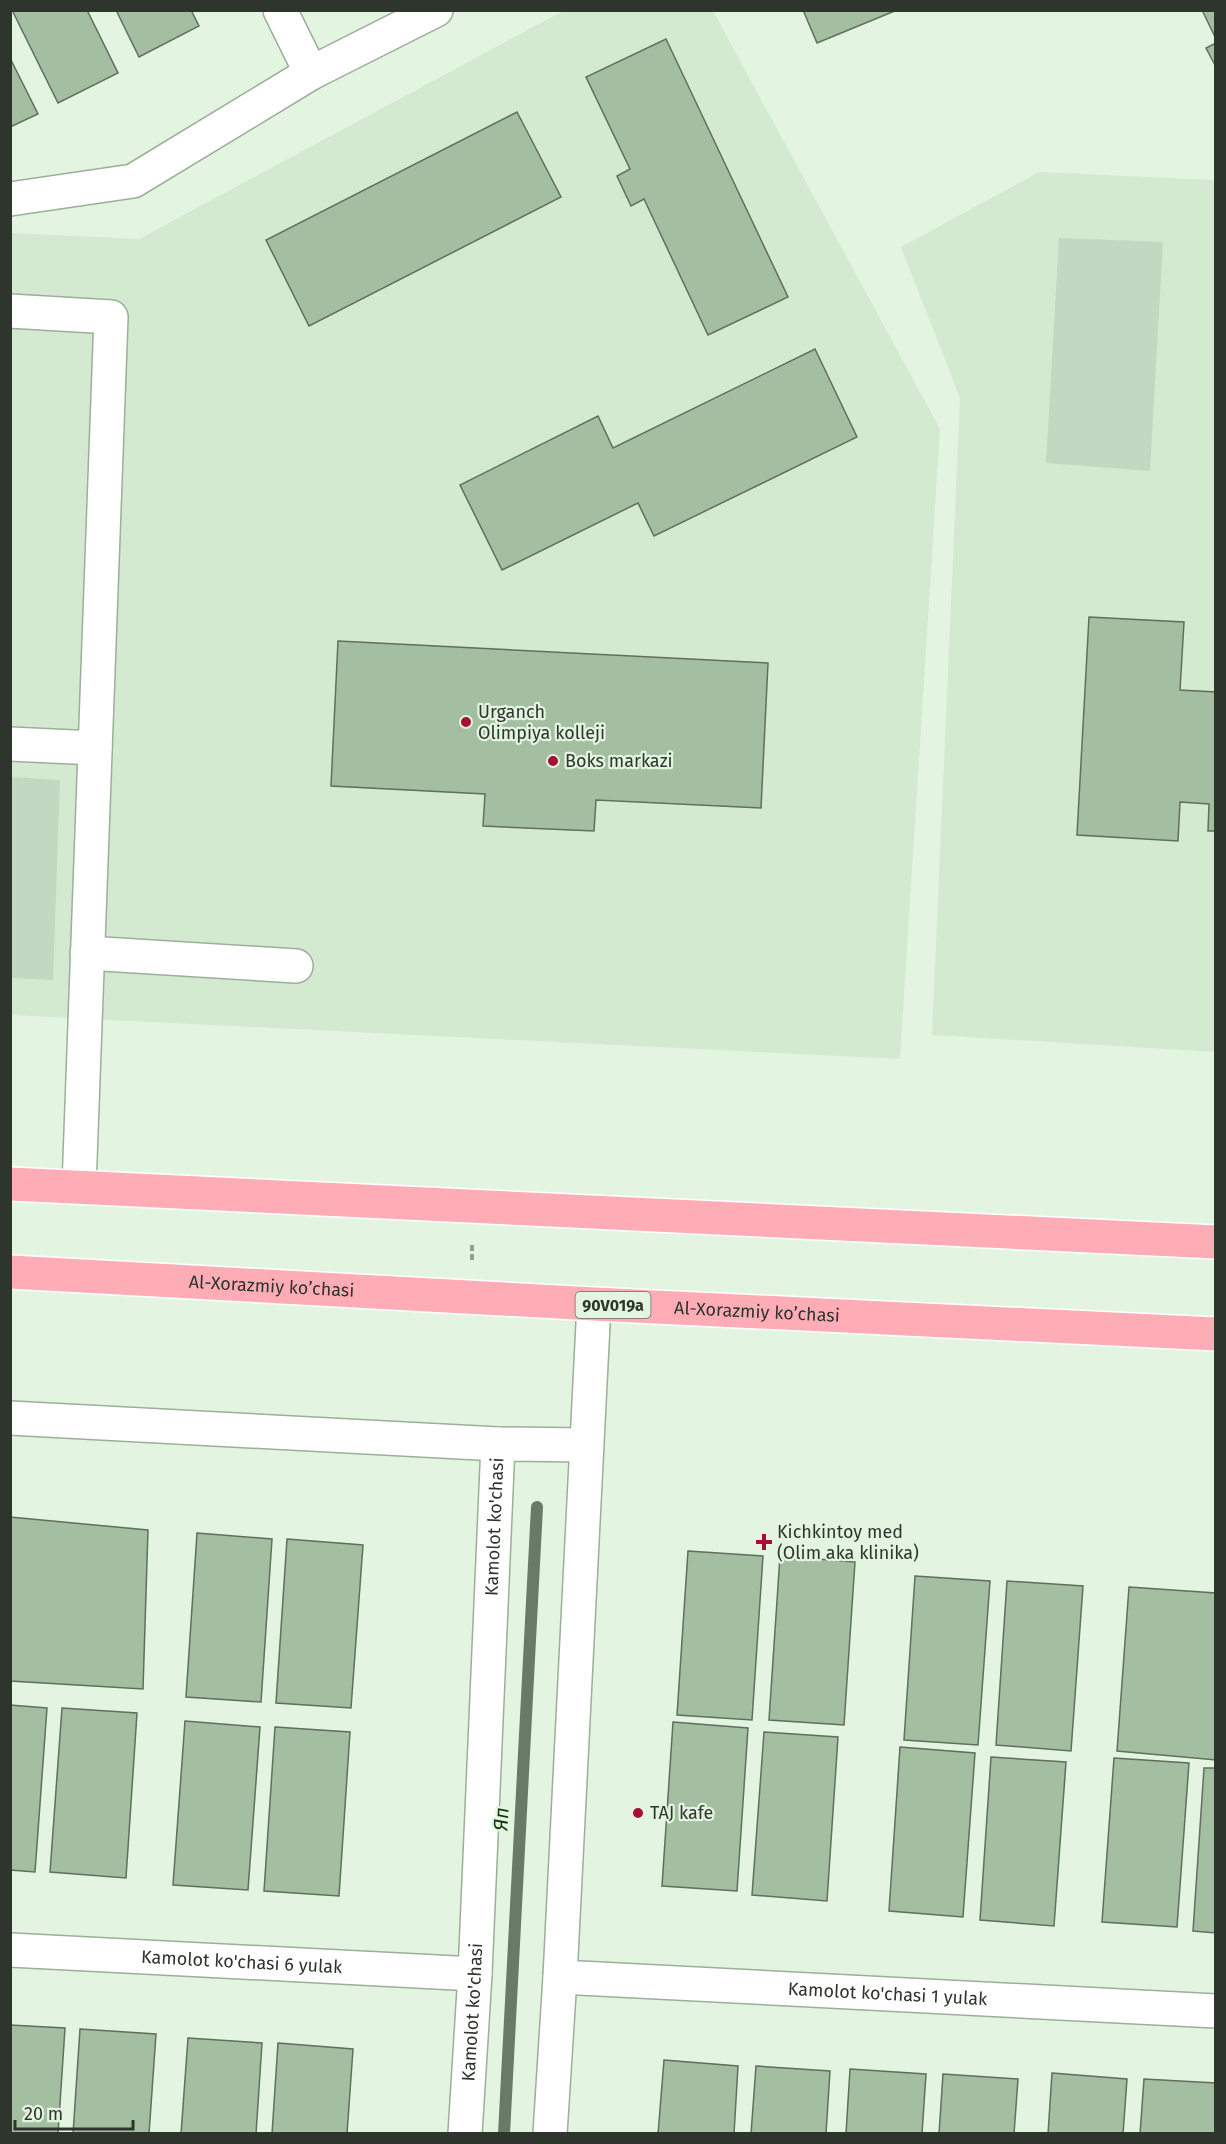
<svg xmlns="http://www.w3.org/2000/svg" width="1226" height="2144" font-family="'Fira Sans',sans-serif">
<rect width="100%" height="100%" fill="#e3f5e1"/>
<!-- built -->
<g fill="#d3ead0">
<path d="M563,11H713L940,429L900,1059L11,1015L10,233L139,239Z"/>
<path d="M1039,172L1215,180V1052L932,1035L960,398L901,247Z"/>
</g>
<!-- green -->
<g fill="#c3d8c1">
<path d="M1059,238L1163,242L1150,471L1046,463Z"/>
<path d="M11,777L60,780L53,980L11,978Z"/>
</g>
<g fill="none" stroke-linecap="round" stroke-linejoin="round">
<!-- stream -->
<path stroke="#677b65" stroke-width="12" d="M504,2134L537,1507"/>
</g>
<!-- building -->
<g fill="#a3bea0" stroke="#606f5e" stroke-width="1.5">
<path d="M12,10H87L118,73L58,103Z"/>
<path d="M116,10H191L199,26L139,57Z"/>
<path d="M803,10H897L817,43Z"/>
<path d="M1202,10H1216V39Z"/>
<path d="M666,39L788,297L708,335L644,199L631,206L617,176L630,169L586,77Z"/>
<path d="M1216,43V67L1206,48Z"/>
<path d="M10,58L38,114L10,127Z"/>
<path d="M517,112L561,197L309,326L266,240Z"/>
<path d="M815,349L857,437L654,536L638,503L502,570L460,485L598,416L613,448Z"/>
<path d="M1089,617L1184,622L1180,690L1216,692V831H1208L1209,804L1180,802L1178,841L1077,835Z"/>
<path d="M338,641L768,663L761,808L596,800L594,831L483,826L485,794L331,786Z"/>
<path d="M10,1517L148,1530L143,1689L10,1681Z"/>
<path d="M197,1533L272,1539L261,1702L186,1697Z"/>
<path d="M287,1539L363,1545L351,1708L276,1703Z"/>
<path d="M688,1551L763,1556L752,1720L677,1715Z"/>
<path d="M780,1556L855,1562L844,1725L769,1720Z"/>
<path d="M915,1576L990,1581L978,1745L904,1740Z"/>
<path d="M1007,1581L1083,1586L1071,1751L996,1745Z"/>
<path d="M1129,1587L1216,1593V1760L1117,1751Z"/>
<path d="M10,1705L47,1708L35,1872L10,1870Z"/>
<path d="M62,1708L137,1713L126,1878L50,1872Z"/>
<path d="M185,1721L260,1727L248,1890L173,1885Z"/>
<path d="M673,1722L748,1728L737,1891L662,1886Z"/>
<path d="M275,1727L350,1732L339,1896L264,1891Z"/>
<path d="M764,1732L838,1737L827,1901L752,1895Z"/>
<path d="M900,1747L975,1753L963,1917L889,1911Z"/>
<path d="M991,1757L1066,1762L1054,1926L980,1920Z"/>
<path d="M1114,1758L1189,1763L1177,1927L1102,1922Z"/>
<path d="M1204,1768H1216V1933L1193,1931Z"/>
<path d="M10,2025L65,2028L58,2134H10Z"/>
<path d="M80,2029L156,2034L149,2134H73Z"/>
<path d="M188,2038L262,2043L256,2134H181Z"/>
<path d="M278,2043L353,2049L347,2134H272Z"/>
<path d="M664,2060L738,2066L734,2134H658Z"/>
<path d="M756,2066L830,2071L826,2134H751Z"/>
<path d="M850,2069L926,2074L922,2134H846Z"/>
<path d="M1052,2073L1127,2079L1123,2134H1048Z"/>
<path d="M943,2074L1018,2079L1014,2134H939Z"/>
<path d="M1144,2079L1216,2083L1215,2134H1140Z"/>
</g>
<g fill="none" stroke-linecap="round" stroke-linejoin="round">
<defs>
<g id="minor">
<path d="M280,10L311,73"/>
<path d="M10,199L133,181L311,73L436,10"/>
<path d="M10,311L111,317L79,1187"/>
<path d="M10,744L95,748"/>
<path d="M87,953L296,966"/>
<path d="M10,1418L498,1444"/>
<path id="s1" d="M10,1950L475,1974"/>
<path id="s2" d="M560,1977L1216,2011"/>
<path id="s3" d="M465,2134L475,1974L498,1444L586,1445"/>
<path d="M550,2134L560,1977L594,1304"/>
</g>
<g id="major">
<path d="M10,1184L1216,1242"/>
<path id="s4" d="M10,1272L594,1304L1216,1334"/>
</g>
</defs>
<!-- minor casing -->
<use href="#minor" stroke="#9dae9b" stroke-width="36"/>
<!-- major casing -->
<use href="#major" stroke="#fff" stroke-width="36"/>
<!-- path -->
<path stroke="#94a192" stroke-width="4" stroke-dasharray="6 3" stroke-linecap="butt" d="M472,1260V1244"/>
<!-- minor -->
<use href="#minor" stroke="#fff" stroke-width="33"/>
<!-- major -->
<use href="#major" stroke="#feacb6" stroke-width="33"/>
</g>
<!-- markers -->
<g fill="#a70e38" stroke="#e3f5e1" stroke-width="2">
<circle cx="466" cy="722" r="6"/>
<circle cx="553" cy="761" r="6"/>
<path d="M761 1533h6v6h6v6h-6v6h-6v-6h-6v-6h6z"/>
<circle cx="638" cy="1813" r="6"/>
</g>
<g text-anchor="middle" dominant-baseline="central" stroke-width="4.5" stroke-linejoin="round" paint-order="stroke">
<!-- shield labels -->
<rect fill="#e3f5e1" stroke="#646f63" stroke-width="1.5" x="575.5" y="1292" width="75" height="26" rx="4.5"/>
<g font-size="16" font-weight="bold" fill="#2e352d">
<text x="613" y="1305">90V019a</text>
</g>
<!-- poi labels -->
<g font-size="18" fill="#2e352d" stroke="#e3f5e1" text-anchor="start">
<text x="478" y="712">Urganch<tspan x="478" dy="21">Olimpiya kolleji</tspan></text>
<text x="565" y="761">Boks markazi</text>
<text x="777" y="1532">Kichkintoy med<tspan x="777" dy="21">(Olim aka klinika)</tspan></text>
<text x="650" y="1813">TAJ kafe</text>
</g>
<!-- street labels -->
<g font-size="18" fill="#2e352d" stroke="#e3f5e1">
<text stroke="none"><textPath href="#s4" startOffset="262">Al-Xorazmiy ko’chasi</textPath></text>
<text stroke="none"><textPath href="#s4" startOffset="748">Al-Xorazmiy ko’chasi</textPath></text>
<text stroke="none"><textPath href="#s3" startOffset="608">Kamolot ko'chasi</textPath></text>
<text stroke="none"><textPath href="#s1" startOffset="232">Kamolot ko'chasi 6 yulak</textPath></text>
<text stroke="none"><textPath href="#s2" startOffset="328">Kamolot ko'chasi 1 yulak</textPath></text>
<text stroke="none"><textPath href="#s3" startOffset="122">Kamolot ko'chasi</textPath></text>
</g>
<!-- water labels -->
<g font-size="20" font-style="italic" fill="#0d350c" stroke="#e3f5e1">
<text transform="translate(501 1819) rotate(-87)">Яп</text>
</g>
</g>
<!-- border -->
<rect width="1226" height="2144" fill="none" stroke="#2e352d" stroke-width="24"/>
<!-- scale -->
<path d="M15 2120v9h118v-9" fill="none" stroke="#2e352d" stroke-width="3"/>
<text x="24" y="2120" font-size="18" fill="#2e352d" stroke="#e3f5e1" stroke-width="4.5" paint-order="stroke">20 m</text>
</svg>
